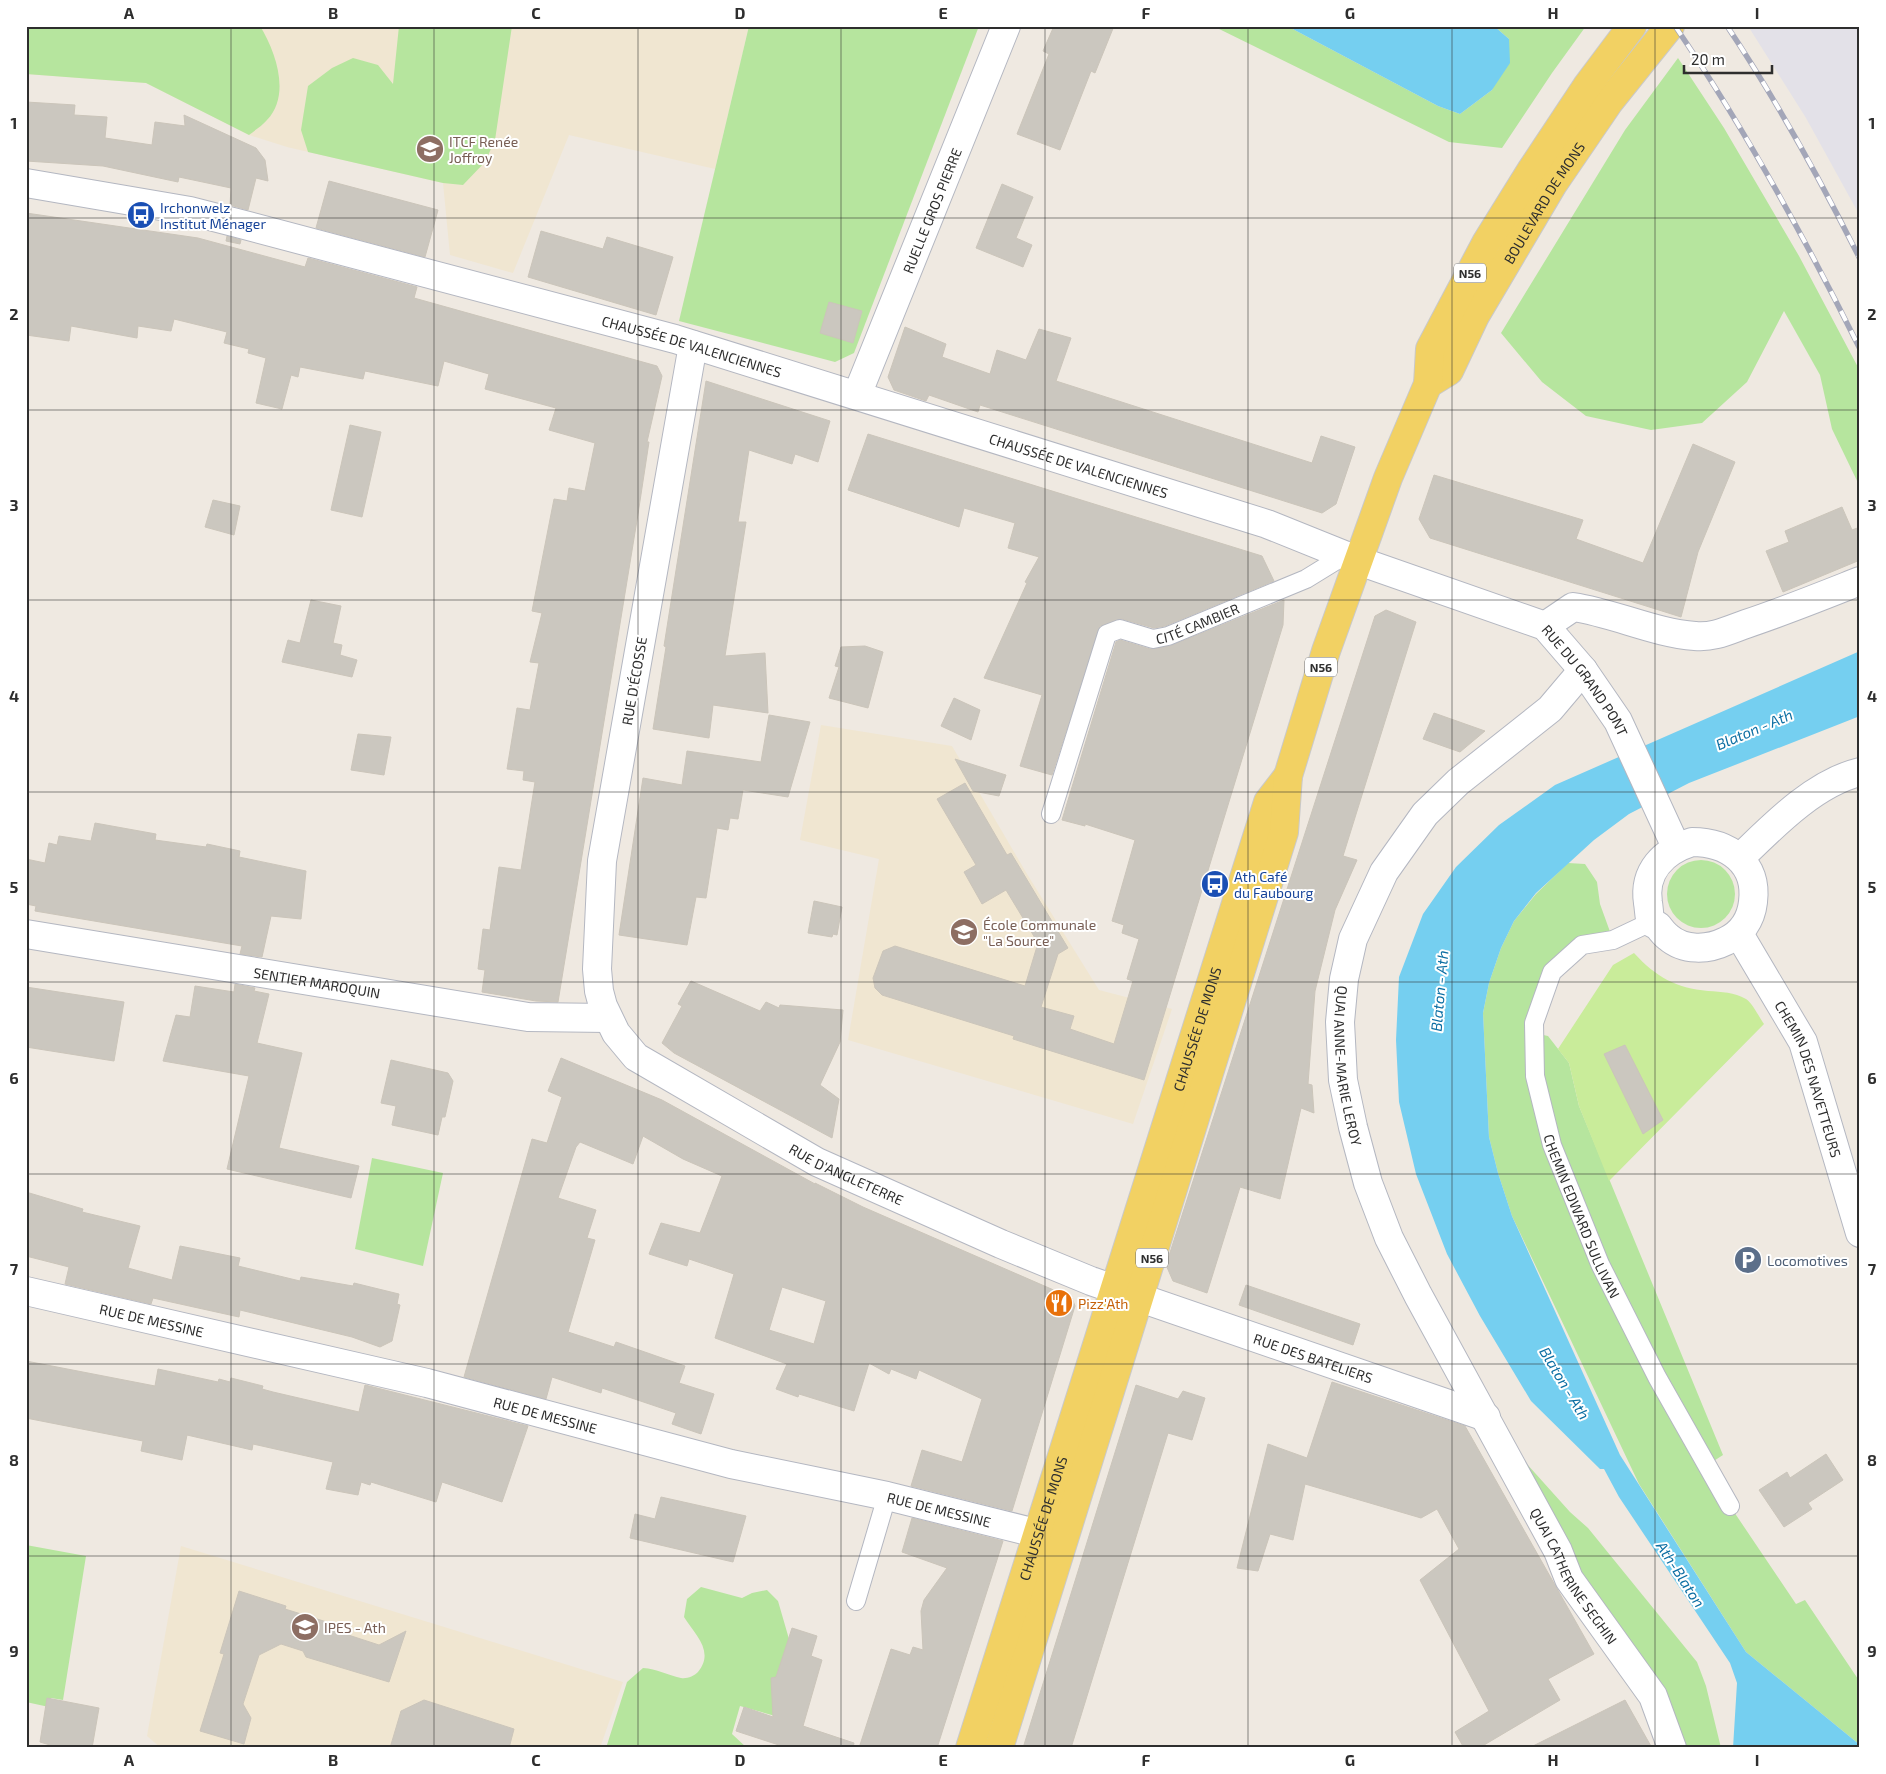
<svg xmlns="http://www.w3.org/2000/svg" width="1886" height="1774" font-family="'Exo 2',sans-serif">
<rect width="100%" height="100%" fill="#efe9e1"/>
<!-- industrial -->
<path fill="#e3e1e8" d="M1748,26H1860V216L1806,118Z"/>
<!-- education -->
<g fill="#f0e6d1">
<path d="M26,26H749L715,169L569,135L513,273L450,255L443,183L287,147L249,135L146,83L26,74Z"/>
<path d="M821,725L952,746L1027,874L1099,990L1172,1009L1133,1124L848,1040L879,859L800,840Z"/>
<path d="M181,1546L623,1682L600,1748H161L147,1736Z"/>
</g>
<!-- green -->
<g fill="#b6e59e">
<path d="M26,26H260C276,52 291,95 267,120C262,126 255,130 249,135L146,83L26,74Z"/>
<path d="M399,26H512L495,140L485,162L463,185L443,183L308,152L301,130L308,86L332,68L353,58L378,65L393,84Z"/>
<path d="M749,26H979L854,353L835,362L679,321Z"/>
<path d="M1213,26H1287L1438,106L1460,114L1492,90L1509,39L1494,26H1586L1552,73L1502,148L1449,142Z"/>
<path d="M1678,58L1724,128L1799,256L1860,371V487L1832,429L1820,375L1784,311L1747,382L1702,423L1651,430L1586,416L1542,382L1501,333L1625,130Z"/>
<circle cx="1701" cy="894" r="34"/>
<path d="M1568,863L1585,864L1597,882L1600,904L1613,940L1582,945L1552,972L1534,1033L1548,1036L1569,1063L1579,1106L1723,1455L1706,1466L1730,1506L1796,1604L1805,1600L1860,1682V1745L1746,1652L1639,1484L1512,1216L1498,1173L1489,1137L1483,1013L1489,983L1501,948L1514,921L1536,894Z"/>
<path d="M372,1158L443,1173L423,1266L355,1249Z"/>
<path d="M1508,1443L1570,1512L1588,1528L1697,1662L1706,1686L1721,1748H1672L1569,1579Z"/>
<path d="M26,1545L86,1556L63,1700L51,1698L49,1707L26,1702Z"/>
<path d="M701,1587L742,1598L752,1593L767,1590L778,1601L789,1639V1720L740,1706L732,1734L747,1748H606L627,1682L643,1668C657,1669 667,1675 681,1678C687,1679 694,1676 698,1672C715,1651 695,1635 684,1617L687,1599Z"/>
</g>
<!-- pitch -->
<path fill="#c9ec9a" d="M1634,953C1656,977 1676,988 1708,991C1722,992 1734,992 1746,999C1753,1004 1759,1017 1764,1024L1609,1181L1579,1106L1569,1063L1558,1049L1613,965Z"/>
<!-- water -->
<g fill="#75cff0">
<path d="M1287,26H1494L1509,39L1510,63L1492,90L1460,114L1438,106Z"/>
<path d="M1860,651V716L1689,783L1629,814L1594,840L1536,893L1514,921L1501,948L1489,983L1483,1013L1489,1137L1498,1173L1512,1216L1620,1455L1746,1652L1860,1745V1748H1733L1737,1683L1730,1663L1619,1497L1604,1469H1600L1531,1401L1480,1316L1447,1254L1416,1174L1399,1102L1396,1040L1399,977L1423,914L1456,867L1499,825L1555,785Z"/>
</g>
<!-- building -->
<g fill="#cbc7bf" stroke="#cbc5ba" fill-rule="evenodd">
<path d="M1054,26H1114L1095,73L1091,71L1060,150L1017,134L1049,54L1043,51Z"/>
<path d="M26,102L75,105L74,115L107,117L105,138L152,145L155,122L185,126L184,115L256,148L265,160L268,181L256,178L248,210L230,205L231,188L179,177L178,182L103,166L26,161Z"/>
<path d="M329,181L438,210L425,257L316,228Z"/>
<path d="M1002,184L1033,197L1016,238L1032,245L1023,267L976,248Z"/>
<path d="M26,213L198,238L305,267L308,258L417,287L414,298L657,366L662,376L647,442H649L638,514L558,1002L536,1001L482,992L485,970L478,969L483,929L490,930L499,867L521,870L535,782L523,780L524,771L507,769L517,708L530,710L539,663L530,662L542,613L532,611L554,499L567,501L569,488L585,491L595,443L549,430L556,408L485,389L489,374L444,361L438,386L365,371L363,379L300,367L298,377L291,375L282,409L256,403L266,358L248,353L249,349L224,343L227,332L174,319L171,331L138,326L137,338L71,326L69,341L26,335Z"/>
<path d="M541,231L603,249L607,237L673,257L656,315L528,277Z"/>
<path d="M227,236L241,240L240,244L226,241Z"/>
<path d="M829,302L862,311L853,343L820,333Z"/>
<path d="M905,327L946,344L942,357L990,374L997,350L1026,360L1039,329L1071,338L1056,381L1312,463L1321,436L1355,447L1336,504L1322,513L980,405L978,412L929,395L926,401L894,390L888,377Z"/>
<path d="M706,381L830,421L818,462L795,454L792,464L749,450L738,522H746L725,656L765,653L768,713L713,705L709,738L653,729L666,647L664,646Z"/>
<path d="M350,425L381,432L362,517L331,510Z"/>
<path d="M868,434L1262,556L1274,581L1165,626L1154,628L1122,619L1100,626L1052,775L1020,766L1042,695L984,678L1027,583L1025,582L1039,557L1008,548L1015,523L964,508L959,527L848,490Z"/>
<path d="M1693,444L1735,462L1698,552L1681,617L1430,538L1419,519L1434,475L1583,520L1576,539L1643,563Z"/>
<path d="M213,500L240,506L234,535L205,527Z"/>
<path d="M1842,507L1852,530L1860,527V560L1783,592L1766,551L1789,542L1785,531Z"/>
<path d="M311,600L341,606L333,643L342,645L340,655L357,660L352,677L282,662L288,640L300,643Z"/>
<path d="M1284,600L1283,625L1144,1080L1013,1039L1014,1036L882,995L875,988L873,978L883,951L895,946L1025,986L1038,943L1006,890L982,904L964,872L976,865L937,799L965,783L1007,855L1011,853L1068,948L1058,954L1041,1007L1074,1016L1070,1029L1114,1044L1133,981L1127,979L1139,939L1122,933L1124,925L1112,921L1135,840L1085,824V826L1062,820L1116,642L1120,640L1150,649L1170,646Z"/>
<path d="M1386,610L1416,622L1343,856L1357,860L1335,910L1315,991L1308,1084L1312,1085L1314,1113L1301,1108L1280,1199L1240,1187L1207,1293L1173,1281L1166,1265L1375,616Z"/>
<path d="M865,646L883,652L868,708L829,698L839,667L835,666L841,647Z"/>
<path d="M954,698L980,710L971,740L941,726Z"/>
<path d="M1434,713L1485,731L1460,752L1423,739Z"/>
<path d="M769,715L810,722L788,797L743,790L738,819L730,818L728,830L717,828L706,898L696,897L687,945L619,935L643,778L682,785L687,751L761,762Z"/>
<path d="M358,734L391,737L384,775L351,770Z"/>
<path d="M955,759L1006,775L999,796L973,791Z"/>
<path d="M95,823L156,834L155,840L206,847L207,844L240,851L239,857L306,871L301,919L271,916L262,957L240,954L242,946L35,911L36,906L26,904V859L45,863L49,843L57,845L59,836L91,841Z"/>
<path d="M814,901L842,907L837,935L833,934L832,937L808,933Z"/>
<path d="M691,981L760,1011L766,1002L779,1008L780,1005L843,1010L840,1042L820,1085L839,1099L832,1138L674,1053L662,1043L682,1006L678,1004Z"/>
<path d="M235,984L255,988L254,991L269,994L257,1043L302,1053L279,1148L359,1166L351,1198L227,1169L249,1076L163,1061L176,1015L190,1017L195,986L234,992Z"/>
<path d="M26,987L124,1002L114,1061L26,1047Z"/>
<path d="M1625,1045L1663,1120L1643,1134L1604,1054Z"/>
<path d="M561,1058L662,1100L815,1184V1183L863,1207L1072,1298L1075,1306L1012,1511L911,1486L922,1450L962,1462L982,1399L919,1370L916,1379L891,1369L889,1374L869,1363L854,1411L799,1394L798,1397L776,1389L787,1364L715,1338L734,1274L689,1259L687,1266L649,1254L661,1223L700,1233L722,1176L683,1159L643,1136L633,1164L580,1142L576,1147L558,1198L596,1210L587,1238L595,1240L568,1332L614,1347L616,1342L685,1366L679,1383L714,1394L701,1434L672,1424L676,1413L602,1388L601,1393L552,1377L546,1399L464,1377L532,1139L547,1143L562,1097L548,1091ZM782,1287L826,1301L814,1344L769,1330Z"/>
<path d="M391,1060L448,1073L453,1081L445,1117H442L438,1135L392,1125L396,1106L381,1103Z"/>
<path d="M26,1192L83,1209L82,1212L140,1226L128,1268L172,1280L180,1246L240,1258L238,1266L300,1281L301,1277L353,1286L354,1283L399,1294L397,1304L400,1305L392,1341L380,1347L352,1337L240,1310L239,1317L153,1298L151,1304L65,1284L69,1267L26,1256Z"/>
<path d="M1246,1285L1360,1324L1353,1345L1239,1305Z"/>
<path d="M26,1361L155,1386L158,1369L218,1382L219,1379L230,1382L231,1378L263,1386L262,1389L273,1392L359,1412L365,1385L528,1426L502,1502L442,1482L436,1502L371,1482L370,1485L361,1482L358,1495L326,1489L333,1462L253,1444L252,1450L187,1435L182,1460L141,1451L143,1441L26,1418Z"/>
<path d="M1332,1382L1465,1426L1594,1654L1548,1679L1560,1700L1479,1748H1464L1455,1732L1489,1711L1420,1580L1459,1549L1437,1509L1421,1518L1305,1484L1293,1540L1270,1534L1258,1571L1237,1568L1268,1444L1307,1458Z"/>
<path d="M1136,1385L1178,1399L1183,1391L1205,1398L1192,1440L1168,1433L1071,1748H1023Z"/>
<path d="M1826,1454L1843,1480L1808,1503L1812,1509L1784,1527L1759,1490L1787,1472L1790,1478Z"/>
<path d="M661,1497L746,1516L733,1562L630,1538L635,1514L655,1519Z"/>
<path d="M912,1518L1003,1541L937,1748H859L891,1649L910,1655L913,1647L923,1650L921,1611L924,1600L947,1568L902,1552Z"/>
<path d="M239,1591L286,1606L285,1609L330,1623L333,1630L379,1645L406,1631L389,1682L306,1657L303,1651L281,1644L259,1655L243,1704L251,1718L244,1744L200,1731L224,1654L220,1653Z"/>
<path d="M792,1628L817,1636L811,1656L822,1660L803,1726L854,1743L853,1748H788L736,1731L744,1707L773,1717L771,1678L776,1677Z"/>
<path d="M47,1698L99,1708L92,1748H60L40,1742Z"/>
<path d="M424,1700L514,1729L509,1748H390L401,1711Z"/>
<path d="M1625,1700L1652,1748H1529Z"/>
</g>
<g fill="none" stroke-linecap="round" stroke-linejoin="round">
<defs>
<g id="service">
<path id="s1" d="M1051,814L1107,634L1120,629L1153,639L1168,636L1306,579L1345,555"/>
<path id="s2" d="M1651,922L1613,940L1582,945L1552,972L1534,1023L1535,1076L1552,1145L1600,1264L1657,1377L1730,1506"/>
<path d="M856,1601L887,1496"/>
</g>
<g id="minor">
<path id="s3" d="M693,345L602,861L597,969L599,991L603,1006L616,1033L636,1057L817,1162L1001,1244L1091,1281L1486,1417"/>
<path id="s4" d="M857,395L1006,26"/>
<path d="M1545,626L1573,607C1614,613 1654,633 1695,636C1713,638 1729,630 1746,624C1785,611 1822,596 1860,581"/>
<path id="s5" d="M1583,670L1550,709L1458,782L1425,814L1384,872L1353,939L1344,979L1340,1022L1343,1080L1353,1127L1368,1183L1389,1238L1418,1295L1558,1551L1569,1579L1653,1696L1672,1748"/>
<path id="s6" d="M26,934L528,1017L608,1018"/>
<path id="s7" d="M1739,934L1803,1042L1860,1233"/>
<path id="s8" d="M26,1291L427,1383L731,1464L887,1496L1060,1539"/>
</g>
<g id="tertiary">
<path id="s9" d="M1359,561L1545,626L1583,670L1618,721L1676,847"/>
<path d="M1692,842C1728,842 1758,863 1753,902C1751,920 1741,934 1726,941C1708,950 1684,951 1668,937C1664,934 1661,930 1658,926C1656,925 1653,924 1651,922C1649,918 1649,908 1648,903C1643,871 1664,851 1692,842Z"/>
<path d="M1740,858C1772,827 1814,783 1860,772"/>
</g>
<g id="secondary">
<path id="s10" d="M26,183L190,211L237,223L675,339L1267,524L1359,561"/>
</g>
<g id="primary">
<path id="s11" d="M1428,384L1449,371L1475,316L1553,184L1609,102L1670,26"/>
<path id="s12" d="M970,1748L1268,802L1288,776"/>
<path d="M999,1748L1284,832L1288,776L1326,651L1388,478L1428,384L1430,349L1486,243L1532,169L1587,86L1632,26"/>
</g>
</defs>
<!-- service casing -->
<use href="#service" stroke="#b4b7c1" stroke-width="20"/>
<!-- minor casing -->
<use href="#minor" stroke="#b4b7c1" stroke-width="30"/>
<!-- tertiary casing -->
<use href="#tertiary" stroke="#b4b7c1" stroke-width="30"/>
<!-- secondary casing -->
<use href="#secondary" stroke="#b4b7c1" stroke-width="30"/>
<!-- primary casing -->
<use href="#primary" stroke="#c9c9c9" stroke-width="30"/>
<!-- service -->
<use href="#service" stroke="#fff" stroke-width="18"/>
<!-- minor -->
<use href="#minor" stroke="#fff" stroke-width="28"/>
<!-- tertiary -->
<use href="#tertiary" stroke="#fff" stroke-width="28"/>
<!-- secondary -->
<use href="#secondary" stroke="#fff" stroke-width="28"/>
<!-- primary -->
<use href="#primary" stroke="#f2d163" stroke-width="28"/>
<defs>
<g id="rail">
<path d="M1675,26C1745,129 1805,238 1860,349"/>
<path d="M1727,26C1777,101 1820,179 1860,259"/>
</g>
</defs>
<!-- rail casing -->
<use href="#rail" stroke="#a3a6b8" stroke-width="5.5"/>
<!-- rail -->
<use href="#rail" stroke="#fff" stroke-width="4" stroke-dasharray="11" stroke-linecap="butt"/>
</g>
<!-- grid -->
<path fill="none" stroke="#2e2e2e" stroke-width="1" stroke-opacity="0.55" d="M231,26V1748M434,26V1748M638,26V1748M841,26V1748M1045,26V1748M1248,26V1748M1452,26V1748M1655,26V1748M26,218H1860M26,410H1860M26,600H1860M26,792H1860M26,982H1860M26,1174H1860M26,1364H1860M26,1556H1860"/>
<!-- icons -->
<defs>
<symbol id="school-disc" viewBox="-11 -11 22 22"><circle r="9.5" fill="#8d6e63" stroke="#fff"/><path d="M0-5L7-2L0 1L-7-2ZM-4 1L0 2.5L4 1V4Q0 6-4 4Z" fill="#fff"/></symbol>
<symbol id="bus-disc" viewBox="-11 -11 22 22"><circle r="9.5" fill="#1a4fb4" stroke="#fff"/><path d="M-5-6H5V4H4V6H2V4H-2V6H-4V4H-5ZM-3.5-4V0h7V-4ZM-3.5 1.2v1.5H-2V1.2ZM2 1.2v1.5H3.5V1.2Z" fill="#fff"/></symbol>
<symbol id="parking-disc" viewBox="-11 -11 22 22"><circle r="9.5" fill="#5c6f8a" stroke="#fff"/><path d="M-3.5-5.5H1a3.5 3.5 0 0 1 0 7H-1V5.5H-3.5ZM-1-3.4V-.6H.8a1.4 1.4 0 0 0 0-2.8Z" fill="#fff"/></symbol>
<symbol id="restaurant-disc" viewBox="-11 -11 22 22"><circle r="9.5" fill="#e8710a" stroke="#fff"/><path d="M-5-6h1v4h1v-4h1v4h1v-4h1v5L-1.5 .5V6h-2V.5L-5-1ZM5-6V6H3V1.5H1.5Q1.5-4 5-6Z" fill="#fff"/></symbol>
</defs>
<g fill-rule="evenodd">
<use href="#school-disc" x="414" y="133" width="32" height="32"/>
<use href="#bus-disc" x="125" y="199" width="32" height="32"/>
<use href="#bus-disc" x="1199" y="868" width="32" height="32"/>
<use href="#school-disc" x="948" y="916" width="32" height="32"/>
<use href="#parking-disc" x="1732" y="1244" width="32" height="32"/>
<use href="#restaurant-disc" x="1043" y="1287" width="32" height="32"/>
<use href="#school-disc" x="289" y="1611" width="32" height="32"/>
</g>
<g text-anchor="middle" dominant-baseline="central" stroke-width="4" stroke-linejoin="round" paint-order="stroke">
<!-- shield labels -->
<g fill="#fff" stroke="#6d6d6d" stroke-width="1">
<rect x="1454" y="263.5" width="32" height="19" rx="4"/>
<rect x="1305" y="657.5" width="32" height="19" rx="4"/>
<rect x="1136" y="1248.5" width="32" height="19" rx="4"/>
</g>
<g font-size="12" font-weight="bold" fill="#2e2e2e">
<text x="1470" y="273">N56</text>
<text x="1321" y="667">N56</text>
<text x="1152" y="1258">N56</text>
</g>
<!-- education labels -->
<g font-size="14" fill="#785e54" stroke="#fff" text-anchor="start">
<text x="449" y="141">ITCF Renée<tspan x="449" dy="16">Joffroy</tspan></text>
<text x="983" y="924">École Communale<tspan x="983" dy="16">"La Source"</tspan></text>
<text x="324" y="1627">IPES - Ath</text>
</g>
<!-- street labels -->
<g font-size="14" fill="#2e2e2e" stroke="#fff">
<text stroke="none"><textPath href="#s11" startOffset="218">BOULEVARD DE MONS</textPath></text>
<text stroke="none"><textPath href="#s4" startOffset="199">RUELLE GROS PIERRE</textPath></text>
<text stroke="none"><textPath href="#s10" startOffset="686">CHAUSSÉE DE VALENCIENNES</textPath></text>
<text stroke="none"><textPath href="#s10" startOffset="1091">CHAUSSÉE DE VALENCIENNES</textPath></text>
<text stroke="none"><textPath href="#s1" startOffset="284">CITÉ CAMBIER</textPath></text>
<text transform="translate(634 681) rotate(-80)">RUE D'ÉCOSSE</text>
<text stroke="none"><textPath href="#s9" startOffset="265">RUE DU GRAND PONT</textPath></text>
<text stroke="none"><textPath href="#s6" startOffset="295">SENTIER MAROQUIN</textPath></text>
<text stroke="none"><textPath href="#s12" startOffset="754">CHAUSSÉE DE MONS</textPath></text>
<text stroke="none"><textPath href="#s5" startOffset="488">QUAI ANNE-MARIE LEROY</textPath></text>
<text stroke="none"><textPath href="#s7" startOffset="162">CHEMIN DES NAVETTEURS</textPath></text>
<text stroke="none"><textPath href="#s3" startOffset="972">RUE D'ANGLETERRE</textPath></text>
<text stroke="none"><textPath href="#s2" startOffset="369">CHEMIN EDWARD SULLIVAN</textPath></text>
<text stroke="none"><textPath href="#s8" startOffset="129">RUE DE MESSINE</textPath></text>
<text stroke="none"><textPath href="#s3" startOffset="1474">RUE DES BATELIERS</textPath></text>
<text stroke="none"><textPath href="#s8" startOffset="534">RUE DE MESSINE</textPath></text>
<text stroke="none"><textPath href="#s8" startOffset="939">RUE DE MESSINE</textPath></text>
<text stroke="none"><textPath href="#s12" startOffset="241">CHAUSSÉE DE MONS</textPath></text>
<text stroke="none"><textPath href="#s5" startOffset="1052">QUAI CATHERINE SEGHIN</textPath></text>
</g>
<!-- transit labels -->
<g font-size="14" fill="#164399" stroke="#fff" text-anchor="start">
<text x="160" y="207">Irchonwelz<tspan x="160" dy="16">Institut Ménager</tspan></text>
<text x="1234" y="876">Ath Café<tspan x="1234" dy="16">du Faubourg</tspan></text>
</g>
<!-- service labels -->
<g font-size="14" fill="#4e5e75" stroke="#fff" text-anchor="start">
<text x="1767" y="1260">Locomotives</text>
</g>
<!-- food labels -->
<g font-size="14" fill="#c56008" stroke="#fff" text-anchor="start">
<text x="1078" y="1303">Pizz'Ath</text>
</g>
<!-- water labels -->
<g font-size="15" font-style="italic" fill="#0d6fa3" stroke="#fff">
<text transform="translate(1754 729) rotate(-23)">Blaton - Ath</text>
<text transform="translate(1439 991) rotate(-85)">Blaton - Ath</text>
<text transform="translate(1565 1383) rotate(59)">Blaton - Ath</text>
<text transform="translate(1681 1574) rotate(57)">Ath-Blaton</text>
</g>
</g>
<!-- border -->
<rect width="1886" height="1774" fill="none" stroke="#ffffff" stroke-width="55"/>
<!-- scale -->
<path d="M1684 65v8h88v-8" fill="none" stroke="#2e2e2e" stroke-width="2.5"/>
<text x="1691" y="65" font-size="15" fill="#2e2e2e" stroke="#ffffff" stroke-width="4" paint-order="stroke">20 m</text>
<rect x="28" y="28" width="1830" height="1718" fill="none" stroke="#2e2e2e" stroke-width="2"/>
<g font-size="16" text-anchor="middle" font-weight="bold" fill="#2e2e2e">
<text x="129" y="19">A</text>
<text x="333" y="19">B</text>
<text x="536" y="19">C</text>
<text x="740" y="19">D</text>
<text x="943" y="19">E</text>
<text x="1146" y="19">F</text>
<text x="1350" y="19">G</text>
<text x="1553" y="19">H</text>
<text x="1757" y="19">I</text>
<text x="14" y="129">1</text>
<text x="1872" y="129">1</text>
<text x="14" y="320">2</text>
<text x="1872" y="320">2</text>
<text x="14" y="511">3</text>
<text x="1872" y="511">3</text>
<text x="14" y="702">4</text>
<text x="1872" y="702">4</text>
<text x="14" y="893">5</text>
<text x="1872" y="893">5</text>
<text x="14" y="1084">6</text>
<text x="1872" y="1084">6</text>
<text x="14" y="1275">7</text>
<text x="1872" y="1275">7</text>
<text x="14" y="1466">8</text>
<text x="1872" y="1466">8</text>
<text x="14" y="1657">9</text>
<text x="1872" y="1657">9</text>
<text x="129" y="1766">A</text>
<text x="333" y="1766">B</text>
<text x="536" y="1766">C</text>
<text x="740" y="1766">D</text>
<text x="943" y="1766">E</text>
<text x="1146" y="1766">F</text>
<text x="1350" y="1766">G</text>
<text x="1553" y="1766">H</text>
<text x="1757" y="1766">I</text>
</g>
</svg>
